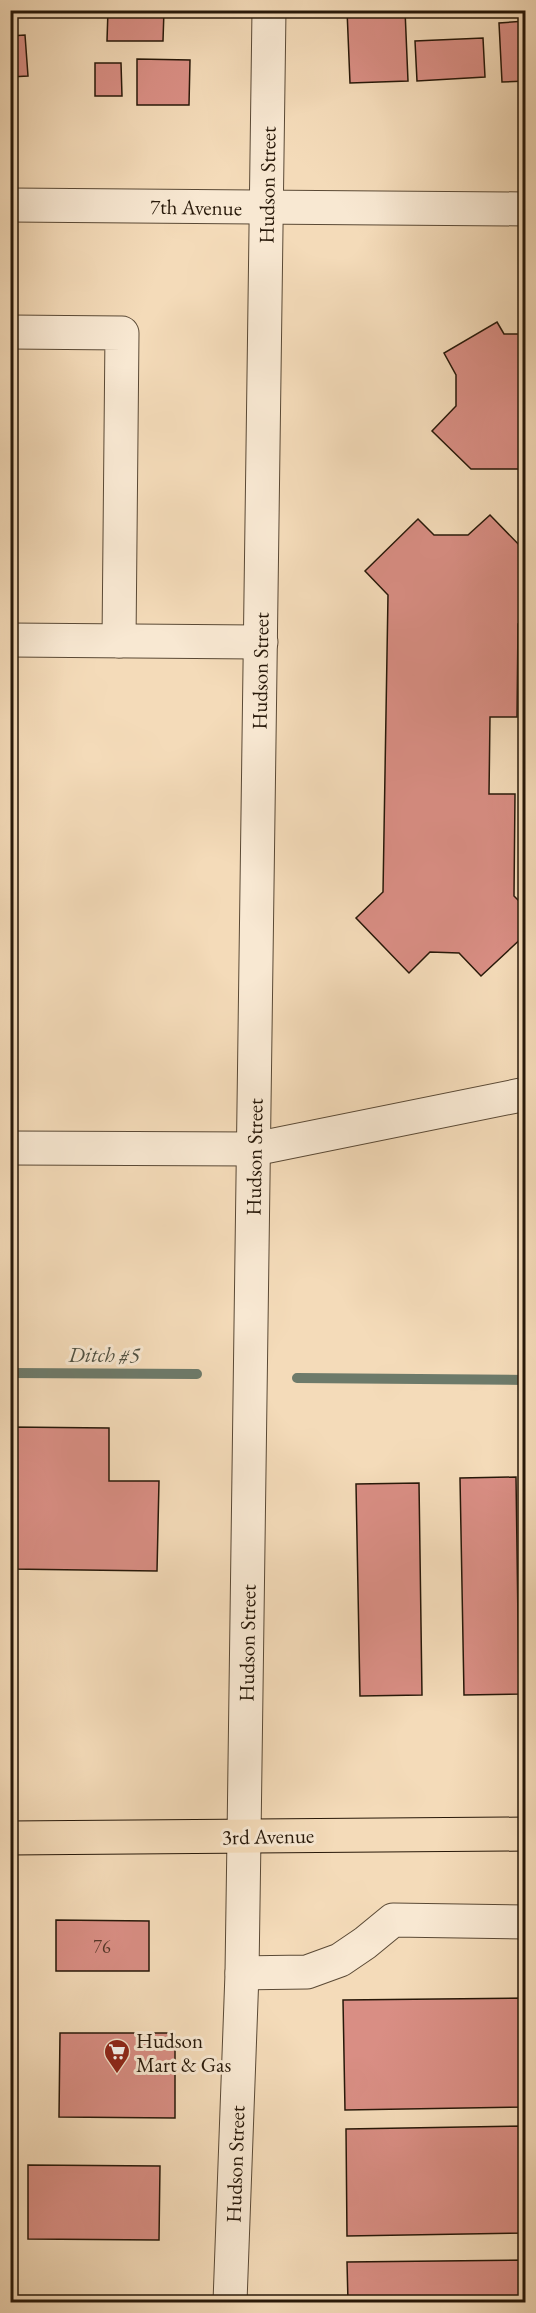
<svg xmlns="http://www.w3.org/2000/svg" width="536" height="2313" font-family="'EB Garamond',serif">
<rect width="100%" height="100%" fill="#f4dbb9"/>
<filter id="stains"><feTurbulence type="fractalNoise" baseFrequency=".00333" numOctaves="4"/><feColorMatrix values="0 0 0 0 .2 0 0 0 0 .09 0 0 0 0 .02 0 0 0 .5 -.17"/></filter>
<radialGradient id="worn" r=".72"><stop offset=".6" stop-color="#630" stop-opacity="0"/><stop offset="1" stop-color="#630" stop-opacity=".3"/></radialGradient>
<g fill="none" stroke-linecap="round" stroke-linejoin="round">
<!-- stream -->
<g stroke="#6d7a6a" stroke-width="10">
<path d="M10,1373L197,1374"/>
<path d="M297,1378L526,1380"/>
</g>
</g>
<!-- building -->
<g fill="#d98e84" stroke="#271809" stroke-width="1.5">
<path d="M108,10H164L163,41H107Z"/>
<path d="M347,10H405L408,81L350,83Z"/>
<path d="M526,21V81L502,82L499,23Z"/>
<path d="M25,35L28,76L10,77V36Z"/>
<path d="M483,38L485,77L417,81L415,41Z"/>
<path d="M137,59L190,60L189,105H137Z"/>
<path d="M95,63H121L122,96H95Z"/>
<path d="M497,322L504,334H526V469H471L432,431L456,406V375L444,353Z"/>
<path d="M490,515L526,552V624H518L517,717H490L489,794H515L514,896L526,908V934L481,976L459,953L430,952L409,973L356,918L383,892L388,595L365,571L418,519L434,535H468Z"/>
<path d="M10,1427L109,1428V1481H159L157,1571L10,1569Z"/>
<path d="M516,1477L519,1694L464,1695L460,1478Z"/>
<path d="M419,1483L422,1695L360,1696L356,1484Z"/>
<path d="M56,1920L149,1921V1971H56Z"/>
<path d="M526,1998V2107L345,2110L343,2000Z"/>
<path d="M60,2033H175V2118L59,2117Z"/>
<path d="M526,2126V2233L347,2236L346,2129Z"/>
<path d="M28,2165L160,2166L159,2240L28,2239Z"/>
<path d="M526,2260V2302H348L347,2262Z"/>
</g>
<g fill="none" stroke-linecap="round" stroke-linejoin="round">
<defs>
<g id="minor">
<path d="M10,205L526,209"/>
<path d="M10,332L122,333L119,641"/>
<path d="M10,640L261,642"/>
<path d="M10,1148L254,1149L526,1094"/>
<path d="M242,1973L307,1972L340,1960L365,1943L393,1920L526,1922"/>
<path d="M230,2302L242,1973L244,1837L269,10"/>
</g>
<path id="major" d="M10,1838L526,1834"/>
</defs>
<!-- minor casing -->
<use href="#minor" stroke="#5a4935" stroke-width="35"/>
<!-- major casing -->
<use href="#major" stroke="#271809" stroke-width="35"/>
<!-- minor -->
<use href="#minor" stroke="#f8e8d2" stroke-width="33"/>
<!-- major -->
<use href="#major" stroke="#f4dbb9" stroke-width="33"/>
</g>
<!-- icons -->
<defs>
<symbol id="supermarket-pin" viewBox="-11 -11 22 30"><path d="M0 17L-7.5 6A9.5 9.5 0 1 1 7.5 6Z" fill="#8f2418" stroke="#f8e8d2"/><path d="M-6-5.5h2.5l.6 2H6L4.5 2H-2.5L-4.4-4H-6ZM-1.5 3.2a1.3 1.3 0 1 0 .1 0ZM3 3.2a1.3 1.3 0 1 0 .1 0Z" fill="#fff"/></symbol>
</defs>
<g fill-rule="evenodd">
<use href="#supermarket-pin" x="102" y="2037" width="30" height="40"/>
</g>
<g text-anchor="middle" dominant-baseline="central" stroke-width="6" stroke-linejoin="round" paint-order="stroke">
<!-- number labels -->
<g font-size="18" fill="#543628">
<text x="102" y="1946">76</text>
</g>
<!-- street labels -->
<g font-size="21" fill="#271809" stroke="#f8e8d2">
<text transform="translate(267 185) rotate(-89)">Hudson Street</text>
<text transform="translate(196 207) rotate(1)">7th Avenue</text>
<text transform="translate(260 671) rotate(-89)">Hudson Street</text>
<text transform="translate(254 1157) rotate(-89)">Hudson Street</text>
<text transform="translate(247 1643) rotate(-89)">Hudson Street</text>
<text transform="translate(268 1836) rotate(-1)">3rd Avenue</text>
<text transform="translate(235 2164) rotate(-88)">Hudson Street</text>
</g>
<!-- poi labels -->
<g font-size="21" fill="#271809" stroke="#f8e8d2" text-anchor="start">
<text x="136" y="2040">Hudson<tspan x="136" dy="24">Mart &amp; Gas</tspan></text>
</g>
<!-- water labels -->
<g font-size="22" font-style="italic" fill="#505142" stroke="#f8e8d2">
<text x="104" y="1354">Ditch #5</text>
</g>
</g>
<!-- margin -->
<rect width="536" height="2313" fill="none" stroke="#f4dbb9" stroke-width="36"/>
<rect x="12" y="12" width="512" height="2289" fill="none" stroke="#271809" stroke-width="3"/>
<rect x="18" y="18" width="500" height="2277" fill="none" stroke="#271809" stroke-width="1.5"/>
<rect width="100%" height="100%" filter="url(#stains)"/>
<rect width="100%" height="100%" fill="url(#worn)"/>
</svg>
